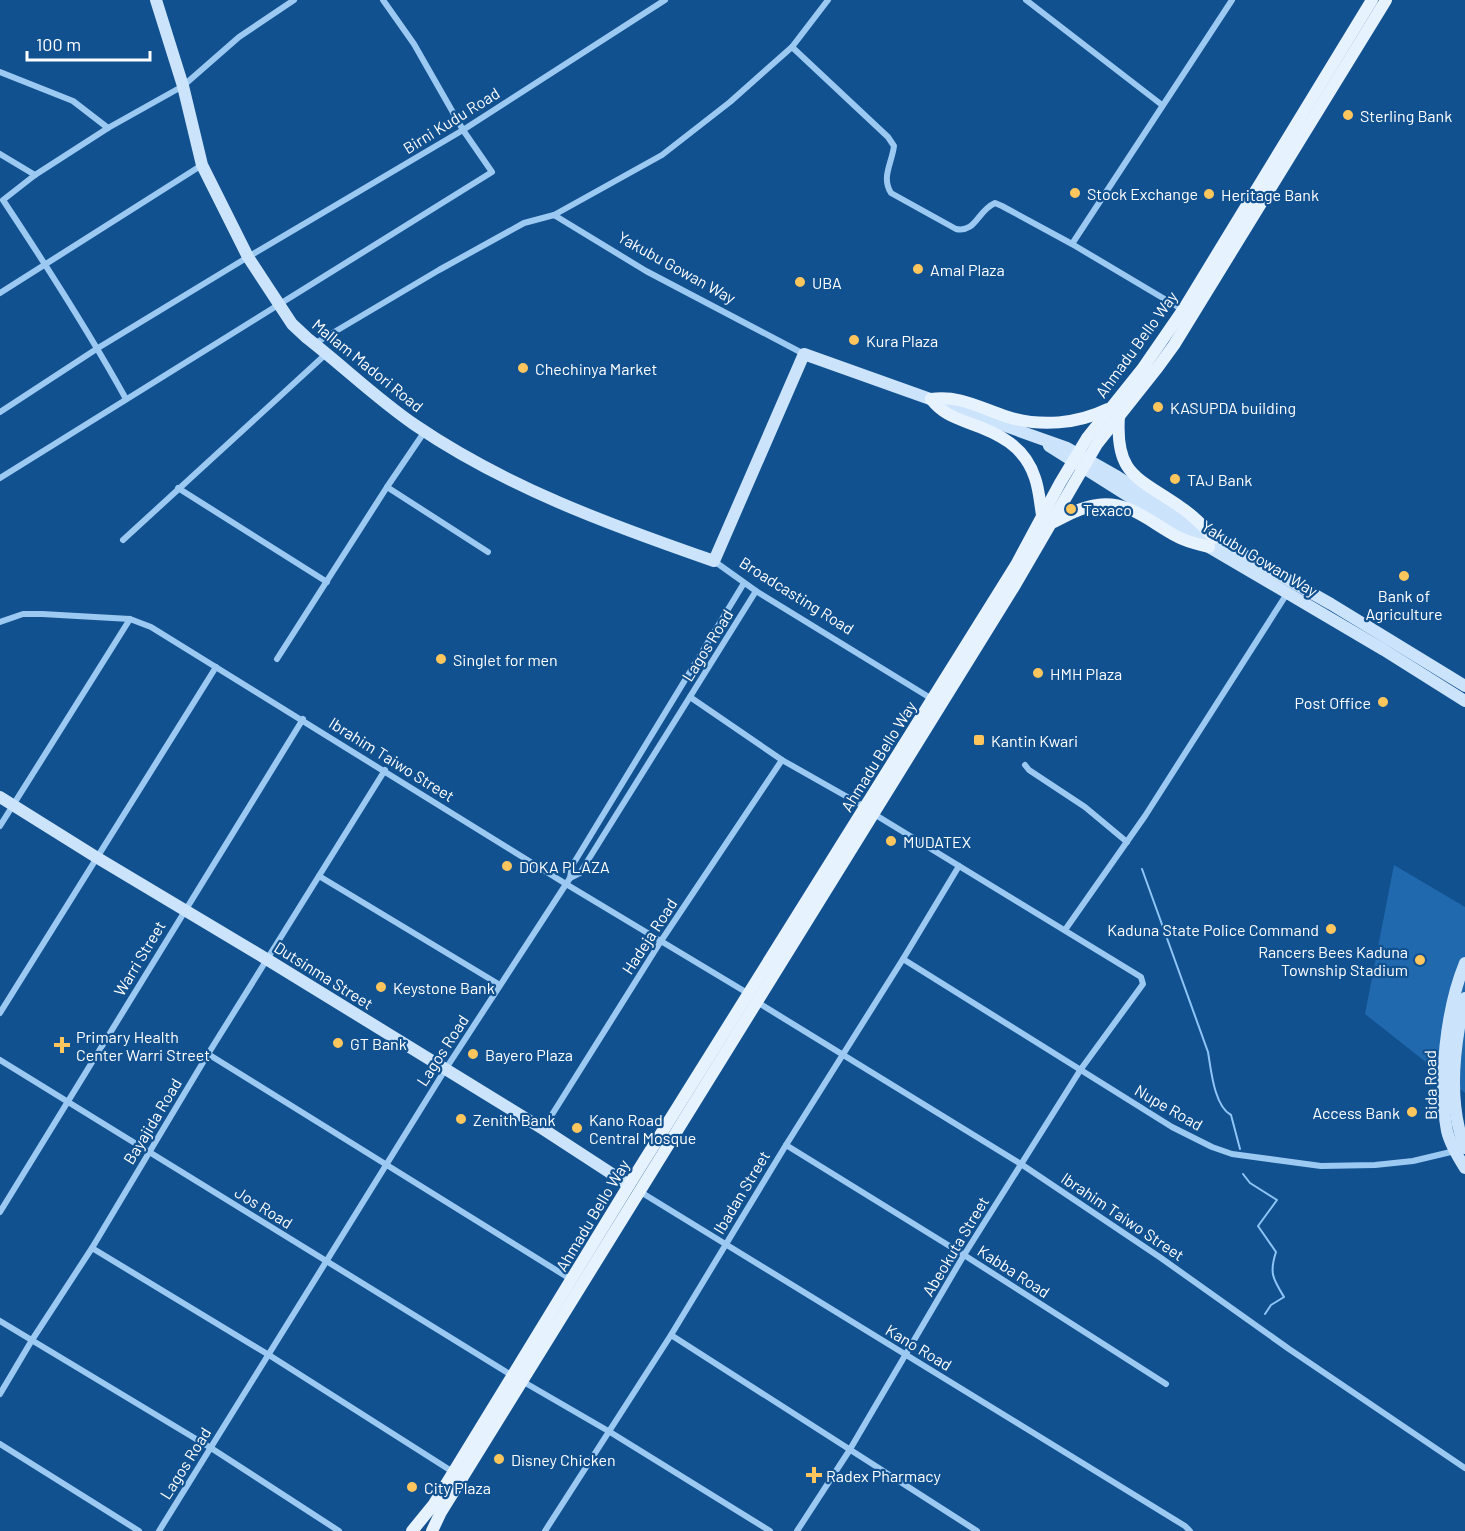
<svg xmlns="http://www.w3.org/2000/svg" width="1465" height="1531" font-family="Barlow,sans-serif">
<rect width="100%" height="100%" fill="#115190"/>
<!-- green -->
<path fill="#2069ae" d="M1394,865L1465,907V1093L1365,1014Z"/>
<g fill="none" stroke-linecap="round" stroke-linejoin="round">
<!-- stream -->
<g stroke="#8ec5f6" stroke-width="2">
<path d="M1142,869L1208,1052C1211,1069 1214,1106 1231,1115L1240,1149"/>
<path d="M1243,1174L1250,1183L1277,1200L1258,1226L1276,1252C1269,1273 1273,1279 1284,1297L1271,1305L1265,1314"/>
</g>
<!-- street -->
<g stroke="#9cc9f2" stroke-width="6">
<path d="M1026,0L1162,105"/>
<path d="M792,47L888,137L894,146C892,163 881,177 891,193L956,229C976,233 977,211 995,203L1002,206L1072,244L1183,310"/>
<path d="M0,72L73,101L108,128"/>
<path d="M0,154L35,175"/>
<path d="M554,215L662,155L730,102L792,47L828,0"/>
<path d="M1072,244L1232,0"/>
<path d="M0,293L202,165"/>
<path d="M314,344L439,270L524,223L554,215L646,271L804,354"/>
<path d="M126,399C88,330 46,265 3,200L35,175L108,128L183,86L239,37L294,0"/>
<path d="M0,412L98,348L248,257L463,130L665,0"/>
<path d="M0,478L492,172L463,130L414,44L383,0"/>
<path d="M387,487L488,552"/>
<path d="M178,488L327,582"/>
<path d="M123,540L326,354"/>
<path d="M714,561L756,591L932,699"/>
<path d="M0,622L23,614H42L130,619L151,627L566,884L749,994"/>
<path d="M277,659L387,487L425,431"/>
<path d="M690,697L782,760L865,807"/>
<path d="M1025,765L1029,770L1085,807L1127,842"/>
<path d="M0,826L130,619"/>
<path d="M319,876L500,985"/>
<path d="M570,878L572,866L744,583"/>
<path d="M1065,930L1145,816L1288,592"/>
<path d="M903,959L1172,1127L1212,1147L1232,1154L1321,1166L1375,1165L1413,1161L1455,1151"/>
<path d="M757,1002L1021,1164L1161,1258L1289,1349L1465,1468"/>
<path d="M0,1013L216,667"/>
<path d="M208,1054L572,1280"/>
<path d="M0,1060L513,1376"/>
<path d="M543,1129L661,941L782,760"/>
<path d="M786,1145L964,1255L1166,1384"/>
<path d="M639,1191L1185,1526L1190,1531"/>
<path d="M0,1212L303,719"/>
<path d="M92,1248L269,1355L453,1472"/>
<path d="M0,1321L211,1448L339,1531"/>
<path d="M671,1335L977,1531"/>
<path d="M522,1381L610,1432L770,1531"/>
<path d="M0,1394L32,1340L92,1248L208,1054L385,770"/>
<path d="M0,1444L139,1531"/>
<path d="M159,1531L445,1070L570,878L580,873L756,591"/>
<path d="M545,1531L671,1335L786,1145L903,959L959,866"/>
<path d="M797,1531L849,1451L964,1255L1081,1069L1143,984L1141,977L874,814"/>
</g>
<!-- secondary -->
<g stroke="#cbe4fc" stroke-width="12">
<path d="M156,0L183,86L202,165L248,257L292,324L307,338C343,366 377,399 415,425C506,487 610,525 714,561L804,354L1067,448L1118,477L1214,538L1331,604L1465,686"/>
<path d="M1049,446L1209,547L1384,650L1465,701"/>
<path d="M0,797L96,857L268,960L543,1129L629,1185"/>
<path d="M1465,963C1446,1009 1438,1082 1447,1131C1450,1144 1458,1157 1465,1168"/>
<path d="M1465,998C1454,1045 1447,1102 1465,1148"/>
</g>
<!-- primary -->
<g stroke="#e7f2ff" stroke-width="12">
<path d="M931,399C960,395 980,408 1008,417C1041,427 1077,424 1108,409"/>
<path d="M931,399C942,413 953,417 969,423C998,433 1025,446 1035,478C1039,489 1040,503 1042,515"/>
<path d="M1119,416C1115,475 1137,477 1179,506C1193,515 1203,526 1214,538"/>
<path d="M1054,522C1067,515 1082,507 1097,505C1129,500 1151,523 1178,537C1187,542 1198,544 1209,547"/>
<path d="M412,1531L434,1504L629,1185L1016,565L1060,483L1087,438L1143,368L1183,310L1372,0"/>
<path d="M432,1531L441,1512L1015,585L1097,444L1158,367L1174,345L1386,0"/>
</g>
</g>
<!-- markers -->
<g fill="#ffc65d" stroke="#115190" stroke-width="2">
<circle cx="1348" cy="115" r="6"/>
<circle cx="1075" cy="193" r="6"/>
<circle cx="1209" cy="194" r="6"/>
<circle cx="918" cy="269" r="6"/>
<circle cx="800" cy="282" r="6"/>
<circle cx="854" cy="340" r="6"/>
<circle cx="523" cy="368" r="6"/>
<circle cx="1158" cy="407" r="6"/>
<circle cx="1175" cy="479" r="6"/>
<circle cx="1071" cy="509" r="6"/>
<circle cx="1404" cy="576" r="6"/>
<circle cx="441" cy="659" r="6"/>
<circle cx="1038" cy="673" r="6"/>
<circle cx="1383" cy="702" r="6"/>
<rect x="973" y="734" width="12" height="12" rx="3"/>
<circle cx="891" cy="841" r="6"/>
<circle cx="507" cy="866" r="6"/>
<circle cx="1331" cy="929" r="6"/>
<circle cx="1420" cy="960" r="6"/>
<circle cx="381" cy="987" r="6"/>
<circle cx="338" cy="1043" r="6"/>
<path d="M59 1036h6v6h6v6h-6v6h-6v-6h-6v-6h6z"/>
<circle cx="473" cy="1054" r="6"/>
<circle cx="1412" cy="1112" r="6"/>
<circle cx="461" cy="1119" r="6"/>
<circle cx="577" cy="1128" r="6"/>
<circle cx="499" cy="1459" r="6"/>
<path d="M811 1466h6v6h6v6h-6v6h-6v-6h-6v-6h6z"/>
<circle cx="412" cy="1487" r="6"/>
</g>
<g text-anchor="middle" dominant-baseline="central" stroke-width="4.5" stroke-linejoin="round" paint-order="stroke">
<!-- poi labels -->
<g font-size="16" fill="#fff" stroke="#115190" text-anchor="start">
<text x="1360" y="115">Sterling Bank</text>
<text x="1087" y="193">Stock Exchange</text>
<text x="1221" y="194">Heritage Bank</text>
<text x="930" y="269">Amal Plaza</text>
<text x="812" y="282">UBA</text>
<text x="866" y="340">Kura Plaza</text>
<text x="535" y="368">Chechinya Market</text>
<text x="1170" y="407">KASUPDA building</text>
<text x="1187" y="479">TAJ Bank</text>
<text x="1083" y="509">Texaco</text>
<text x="1404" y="595" text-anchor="middle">Bank of<tspan x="1404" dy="18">Agriculture</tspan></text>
<text x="453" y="659">Singlet for men</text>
<text x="1050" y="673">HMH Plaza</text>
<text x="1371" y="702" text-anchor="end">Post Office</text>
<text x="991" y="740">Kantin Kwari</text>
<text x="903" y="841">MUDATEX</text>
<text x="519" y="866">DOKA PLAZA</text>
<text x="1319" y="929" text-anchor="end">Kaduna State Police Command</text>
<text x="1408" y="951" text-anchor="end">Rancers Bees Kaduna<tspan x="1408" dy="18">Township Stadium</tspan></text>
<text x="393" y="987">Keystone Bank</text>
<text x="76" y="1036">Primary Health<tspan x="76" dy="18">Center Warri Street</tspan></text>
<text x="350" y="1043">GT Bank</text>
<text x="485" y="1054">Bayero Plaza</text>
<text x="1400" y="1112" text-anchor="end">Access Bank</text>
<text x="473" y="1119">Zenith Bank</text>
<text x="589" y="1119">Kano Road<tspan x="589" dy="18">Central Mosque</tspan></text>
<text x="511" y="1459">Disney Chicken</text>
<text x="826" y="1475">Radex Pharmacy</text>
<text x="424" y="1487">City Plaza</text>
</g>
<!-- street labels -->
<g font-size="16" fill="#fff" stroke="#115190">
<text transform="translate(451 120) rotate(-32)">Birni Kudu Road</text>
<text transform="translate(677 267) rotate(29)">Yakubu Gowan Way</text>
<text transform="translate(1136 344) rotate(-54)">Ahmadu Bello Way</text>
<text transform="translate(368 365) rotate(39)">Mallam Madori Road</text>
<text transform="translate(1260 558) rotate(31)">Yakubu Gowan Way</text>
<text transform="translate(797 595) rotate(32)">Broadcasting Road</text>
<text transform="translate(707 645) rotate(-58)">Lagos Road</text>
<text transform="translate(878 756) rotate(-58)">Ahmadu Bello Way</text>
<text transform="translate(392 759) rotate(32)">Ibrahim Taiwo Street</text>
<text transform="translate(649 936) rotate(-57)">Hadeja Road</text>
<text transform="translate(139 958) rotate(-59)">Warri Street</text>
<text transform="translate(324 975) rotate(32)">Dutsinma Street</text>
<text transform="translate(442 1050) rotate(-57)">Lagos Road</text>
<text transform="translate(1430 1085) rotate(-91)">Bida Road</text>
<text transform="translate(1169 1107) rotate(30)">Nupe Road</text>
<text transform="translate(152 1121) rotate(-59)">Bayajida Road</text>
<text transform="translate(741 1192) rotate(-59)">Ibadan Street</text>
<text transform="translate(264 1207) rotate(32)">Jos Road</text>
<text transform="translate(592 1215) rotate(-59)">Ahmadu Bello Way</text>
<text transform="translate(1123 1216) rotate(34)">Ibrahim Taiwo Street</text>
<text transform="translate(955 1246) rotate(-59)">Abeokuta Street</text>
<text transform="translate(1014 1271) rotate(33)">Kabba Road</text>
<text transform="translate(919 1347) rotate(31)">Kano Road</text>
<text transform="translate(185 1463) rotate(-58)">Lagos Road</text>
</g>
</g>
<!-- scale -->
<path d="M27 51v9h123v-9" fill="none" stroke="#ffffff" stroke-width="3"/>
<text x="36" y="51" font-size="18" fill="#ffffff" stroke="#115190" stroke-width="4.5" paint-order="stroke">100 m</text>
</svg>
